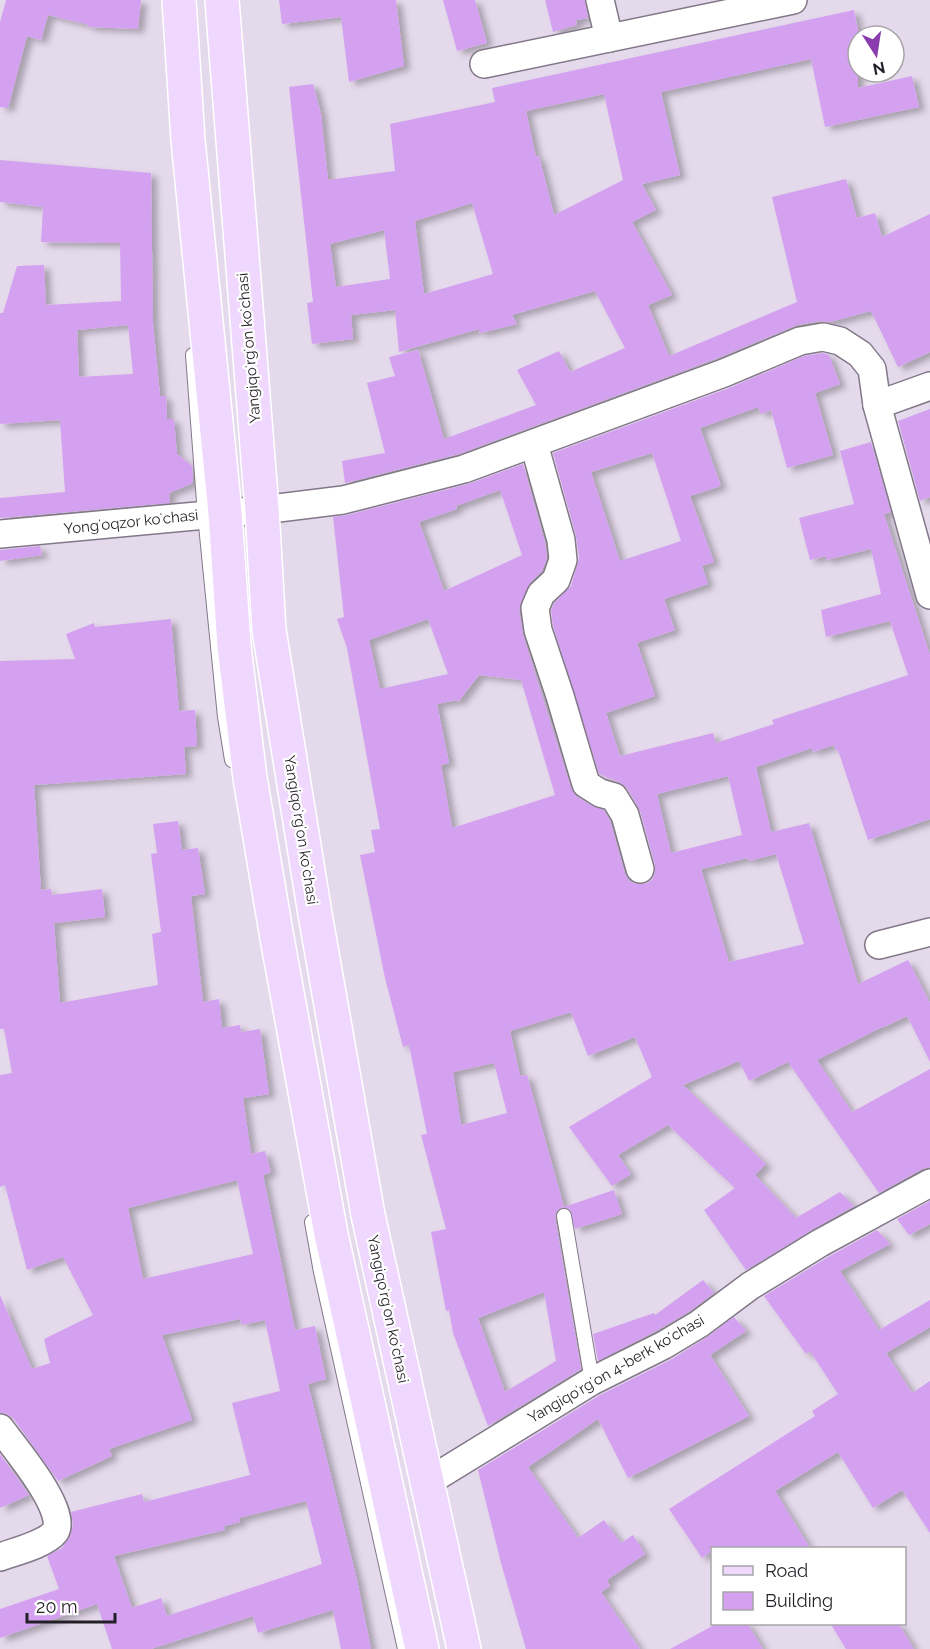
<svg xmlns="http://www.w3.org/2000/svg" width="930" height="1649" font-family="Raleway,sans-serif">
<defs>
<filter id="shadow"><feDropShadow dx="6" dy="4" stdDeviation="3" flood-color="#0004"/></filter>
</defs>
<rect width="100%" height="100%" fill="#e5daec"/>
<!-- building -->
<g fill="#d4a1f1" fill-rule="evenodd" filter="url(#shadow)">
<path d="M6,0H141L138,29L90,27L86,24L48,15L41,40L27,36L8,108L0,107V22Z"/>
<path d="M279,0H396L404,66L349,82L341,17L282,24Z"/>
<path d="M443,0H475L487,43L457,51Z"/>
<path d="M545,0H585L588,18L576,20L577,25L553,32Z"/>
<path d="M854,10L858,30V88L912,76L919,107L825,127L811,59L661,92L680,175L642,184L656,210L632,222L672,295L648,305L669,356L797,302L772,197L846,179L857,218L875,213L882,237L930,214V352L898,367L871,311L830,322L820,321L797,325L718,358L459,454L345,483L342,461L385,453L367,383L395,376L389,357L418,350L444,439L536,405L517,370L559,351L570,372L625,348L595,291L512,315L517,324L480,333L479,329L399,352L395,310L351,315L353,339L312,344L307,303L313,302L289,87L313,84L321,114L328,180L395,171L390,124L495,102L492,88ZM604,94L623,180L554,215L539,156L536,157L526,111ZM472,203L493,274L424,294L415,221ZM384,230L390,279L336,287L330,244Z"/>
<path d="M0,160L151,173L153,323L160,396H166L167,419H174L177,454L192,466L193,481L191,484L169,493L170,503L0,518V498L65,492L60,420L0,424V313H3L17,266L44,265L46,305L121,301L120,243L41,242L43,207L0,202ZM128,325L133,374L79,377L77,330Z"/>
<path d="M823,353L829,355L840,384L815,393L833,455L787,468L771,410L761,414L758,407L700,428L721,486L690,496L714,562L702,566L708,584L664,599L675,630L637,643L655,696L606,713L620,756L713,733L716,743L774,724L772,720L908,675L890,621L826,637L821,610L881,594L871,549L826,560V556L810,560L799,518L854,504L840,451L871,442L891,512L884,514L930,655V819L868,840L838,750L836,751L834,745L813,752L812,748L756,767L771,832L809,823L858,984L908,960L930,1003V1062L907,1016L882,1028V1027L817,1060L852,1112L930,1069V1167L922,1169L879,1193L788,1062L749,1081L739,1061L683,1085L766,1164L755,1175L796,1218L840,1192L854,1206L812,1230L746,1270L704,1210L735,1188L668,1125L618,1155L631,1174L612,1186L569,1127L652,1077L635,1037L588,1056L571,1012L510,1031L520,1076L527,1075L564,1207L614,1190L622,1214L575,1229L570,1210L562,1207L556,1212L555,1218L581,1369L488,1426L453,1333L449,1310L446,1311L431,1232L446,1229L421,1135L427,1134L409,1045L403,1047L385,978L360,855L375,852L371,830L380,829L347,648L337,619L344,617L333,517L347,515L468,484L523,464L545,543L547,558L542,571L530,583L521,602L519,610L523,635L571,788L577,797L592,806L604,810L610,821L625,874L629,881L636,884H645L652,880L655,873V865L640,811L627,788L619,782L599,774L553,626L551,610L554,603L571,586L579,558L576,536L553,453L729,388L804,356ZM652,453L681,541L620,561L591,472ZM500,490L522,555L444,591L419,522L457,509L456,506ZM428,619L448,674L380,689L369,640ZM479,675L521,680L555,795L452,828L441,765L449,763L437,704L457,700L458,702ZM728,776L742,835L671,853L657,794ZM776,854L804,944L729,962L701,869L747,858L749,861ZM494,1063L507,1113L461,1125L453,1072ZM544,1292L556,1361L505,1392L478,1318Z"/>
<path d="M930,409V497L920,501L898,421Z"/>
<path d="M40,546L42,555L0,561V550Z"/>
<path d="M171,619L179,711L195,710L197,746L184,747L186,774L34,785L41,890L51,889L52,895L102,889L105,917L54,923L60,1003L158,985L152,934L161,932L151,854L157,853L153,824L178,821L182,850L198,848L205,894L191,896L203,1002L219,999L222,1028L240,1025L241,1032L260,1029L269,1094L243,1098L251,1154L265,1151L271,1172L263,1175L295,1330L315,1326L326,1379L308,1384L357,1580L371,1649H341L333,1610L258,1633L253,1616L151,1649H112L97,1604L0,1638V1609L59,1589L47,1556L62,1548L70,1536L73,1525L71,1512L142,1494L144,1502L250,1475L232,1403L280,1391L265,1320L242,1325L240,1319L162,1335L192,1420L109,1449L112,1456L58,1481L13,1418L7,1414L0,1413V1295L32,1369L50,1363L44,1339L93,1315L63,1257L27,1270L5,1185L0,1187V1075L12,1073L4,1029H0V661L75,659L66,634L94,623L95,627ZM237,1180L253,1254L143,1279L128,1208ZM306,1501L322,1564L167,1616L161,1598L132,1608L114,1556L225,1530L224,1526L240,1522L239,1518Z"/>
<path d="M930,1201V1224L909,1235L897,1219Z"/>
<path d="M877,1230L890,1244L840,1271L879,1330L930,1300V1327L886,1353L912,1393L930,1381V1533L902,1490L873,1508L838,1452L775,1491L810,1548H712V1551L702,1558L669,1509L815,1416L812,1411L838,1394L810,1351L806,1354L764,1296L828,1257Z"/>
<path d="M703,1280L714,1293L690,1311L656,1331L598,1361L593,1334L654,1313L655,1315Z"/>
<path d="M734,1317L746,1331L710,1355L749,1416L628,1478L598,1419L528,1467L578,1538L604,1520L621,1543L633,1535L645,1554L607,1580L610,1586L601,1592L640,1649H526L501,1563L478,1470L600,1395L672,1359L707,1337Z"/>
<path d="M0,1454L29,1495L0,1508Z"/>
<path d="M718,1623H747L763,1649H670Z"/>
<path d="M830,1623H898L914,1649H846Z"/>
</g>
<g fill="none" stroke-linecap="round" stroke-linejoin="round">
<defs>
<g id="lane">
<path d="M193,355L205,515L225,717L232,760"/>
<path d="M564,1216L592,1381"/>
<path d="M312,1222L321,1272L405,1649"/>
</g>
<g id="street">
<path d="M600,0L609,38"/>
<path d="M484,64L793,0"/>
<path d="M877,405L930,386"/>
<path d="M534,444L561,540L563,560L556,580L541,594L535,608L538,630L560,696L586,784L600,793L614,797L625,815L640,869"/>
<path d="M0,534L262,510L343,500L464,469L724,373L800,341L823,337L840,341L860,354L872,369L877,405L930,595"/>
<path d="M879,945L930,932"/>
<path d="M0,1428C13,1446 69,1511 55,1532C46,1544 14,1552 0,1557"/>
<path d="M426,1483L592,1381L664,1345L699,1324L750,1286L820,1243L930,1183"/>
</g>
<g id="primary">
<path d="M179,0L188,140L225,513L234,646L250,778L277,938L331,1234L422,1649"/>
<path d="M222,0L262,510L269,630L315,914L368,1215L464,1649"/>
</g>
</defs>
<!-- lane casing -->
<use href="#lane" stroke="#827888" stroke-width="16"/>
<!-- street casing -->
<use href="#street" stroke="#827888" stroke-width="30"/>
<!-- primary casing -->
<use href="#primary" stroke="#fff" stroke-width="36"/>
<!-- lane -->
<use href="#lane" stroke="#fff" stroke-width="14"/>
<!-- street -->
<use href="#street" stroke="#fff" stroke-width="27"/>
<!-- primary -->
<use href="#primary" stroke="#efd7fd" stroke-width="33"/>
</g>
<g text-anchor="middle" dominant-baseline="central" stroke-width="4.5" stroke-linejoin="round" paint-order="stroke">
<!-- street labels -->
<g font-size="15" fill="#231f26" stroke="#fff">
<text transform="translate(249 348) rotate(-95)">Yangiqoʻrgʻon koʻchasi</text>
<text transform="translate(131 522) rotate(-6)">Yongʻoqzor koʻchasi</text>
<text transform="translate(301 830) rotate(81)">Yangiqoʻrgʻon koʻchasi</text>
<text transform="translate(388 1309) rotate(78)">Yangiqoʻrgʻon koʻchasi</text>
<text transform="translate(616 1369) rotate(-30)">Yangiqoʻrgʻon 4-berk koʻchasi</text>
</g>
</g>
<!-- legend -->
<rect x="711" y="1547" width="195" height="78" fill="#ffffff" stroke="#a7a5a8" stroke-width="1.5"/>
<rect x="723" y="1566" width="30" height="9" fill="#efd7fd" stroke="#a7a5a8" stroke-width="1.5"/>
<text x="765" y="1577" font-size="18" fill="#231f26">Road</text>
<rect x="723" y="1592" width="30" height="18" fill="#d4a1f1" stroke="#a7a5a8" stroke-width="1.5"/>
<text x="765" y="1607" font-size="18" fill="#231f26">Building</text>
<!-- north arrow -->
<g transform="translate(876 54) rotate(168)"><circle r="28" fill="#ffffff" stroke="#a7a5a8" stroke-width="1.5"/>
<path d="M0-4.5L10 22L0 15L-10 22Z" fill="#893cad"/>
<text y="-9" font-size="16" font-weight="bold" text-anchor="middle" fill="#231f26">N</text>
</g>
<!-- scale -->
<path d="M27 1613v9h88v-9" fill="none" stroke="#231f26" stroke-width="3"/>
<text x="36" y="1613" font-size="18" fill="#231f26" stroke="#ffffff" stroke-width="4.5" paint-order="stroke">20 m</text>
</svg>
